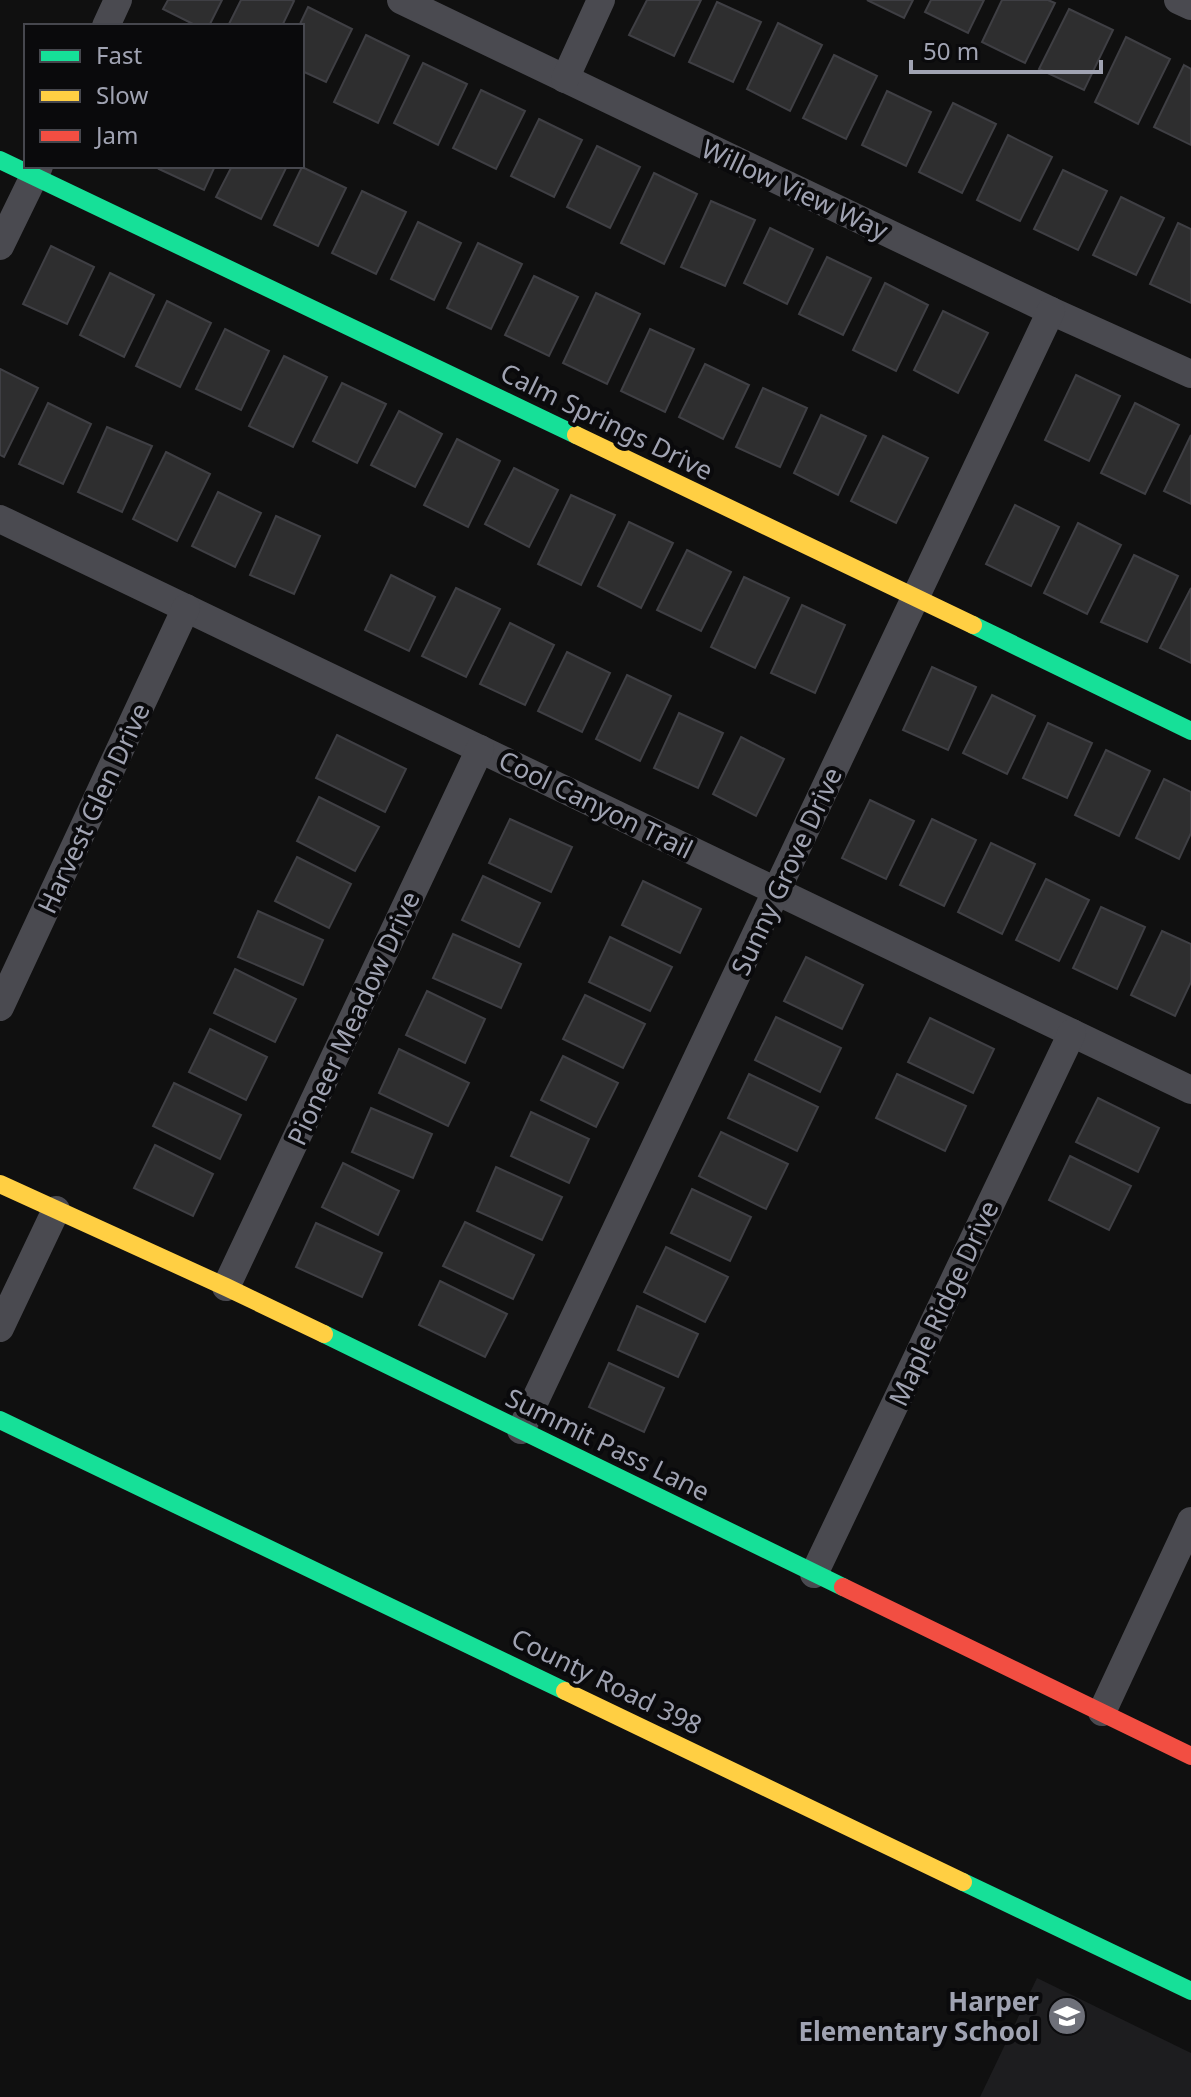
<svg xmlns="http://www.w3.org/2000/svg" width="1191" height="2097" font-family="'Noto Sans',sans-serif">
<rect width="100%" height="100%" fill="#101010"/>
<!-- built -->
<path fill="#1d1d1f" d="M1037,1978L1191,2053V2097H980Z"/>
<!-- building -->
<g fill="#2e2e2f" stroke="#3f3f44" stroke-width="2">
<path d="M168,0H222L209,26H197L163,9Z"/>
<path d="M241,0H292L294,1L282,26H228Z"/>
<path d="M647,0H701L674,56L629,35Z"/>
<path d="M867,0H913L904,18Z"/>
<path d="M931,0H984L968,33L925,12Z"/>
<path d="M1002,0H1048L1055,3L1025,63L982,42Z"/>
<path d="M717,2L761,22L733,82L689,62Z"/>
<path d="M308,7L352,29L326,82L302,71V26H299Z"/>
<path d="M1069,9L1113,30L1084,90L1039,69Z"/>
<path d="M778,23L822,45L790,111L747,89Z"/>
<path d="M366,35L409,56L378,123L334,102Z"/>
<path d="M1126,37L1170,59L1138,124L1095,102Z"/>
<path d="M834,55L877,76L846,139L803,118Z"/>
<path d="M423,63L467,84L438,145L394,123Z"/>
<path d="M1184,65L1191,69V145L1154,127Z"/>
<path d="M481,90L525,111L496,169L453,148Z"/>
<path d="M887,91L931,112L906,166L862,145Z"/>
<path d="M953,103L996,124L962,193L919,172Z"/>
<path d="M539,119L582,140L554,197L511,176Z"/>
<path d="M1008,135L1052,157L1020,221L977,200Z"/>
<path d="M597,146L640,167L610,228L567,207Z"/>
<path d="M161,166H215L204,190L159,169Z"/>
<path d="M232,166H287L261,219L216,197Z"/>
<path d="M302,167L346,188L318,246L274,225Z"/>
<path d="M1063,170L1107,191L1078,250L1034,229Z"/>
<path d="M654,173L697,194L664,264L621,243Z"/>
<path d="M362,191L406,212L376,274L332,253Z"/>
<path d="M1121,197L1164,218L1136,275L1093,255Z"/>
<path d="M711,201L755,220L725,286L681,267Z"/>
<path d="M418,222L461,243L434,300L391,279Z"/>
<path d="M1178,223L1191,229V303L1150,284Z"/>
<path d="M770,228L813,249L787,304L744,283Z"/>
<path d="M478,243L522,264L491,329L447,308Z"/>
<path d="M51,246L94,267L67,324L23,304Z"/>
<path d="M827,257L871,278L843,335L799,314Z"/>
<path d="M110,273L154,295L124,357L80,335Z"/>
<path d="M534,276L578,297L549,356L505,335Z"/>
<path d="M885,283L928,305L896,371L853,350Z"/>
<path d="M596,293L640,314L607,384L563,363Z"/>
<path d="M167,301L211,323L180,387L136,366Z"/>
<path d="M943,311L988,333L958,393L914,370Z"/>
<path d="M225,329L269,351L241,410L196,389Z"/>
<path d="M650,329L694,349L665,412L621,391Z"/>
<path d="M284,356L327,377L293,447L249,426Z"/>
<path d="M705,364L749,385L723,439L679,417Z"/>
<path d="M0,369L38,388L4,457L0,455Z"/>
<path d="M1076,375L1120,396L1089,461L1045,440Z"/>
<path d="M342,383L386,404L357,463L313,441Z"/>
<path d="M763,388L807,408L780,467L736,447Z"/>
<path d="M48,403L91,424L63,484L19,464Z"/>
<path d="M1135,403L1179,425L1145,494L1101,473Z"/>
<path d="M399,411L442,434L415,487L371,465Z"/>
<path d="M821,415L866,436L838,495L794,473Z"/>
<path d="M107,427L152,446L122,512L78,492Z"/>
<path d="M1191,435V504L1164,491Z"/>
<path d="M883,436L928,458L896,523L851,501Z"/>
<path d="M457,439L500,461L468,527L424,505Z"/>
<path d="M166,452L210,474L177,541L133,519Z"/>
<path d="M514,468L558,490L529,547L485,524Z"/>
<path d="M218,492L261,513L235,567L192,546Z"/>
<path d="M571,495L615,515L581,585L538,564Z"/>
<path d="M1015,505L1059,527L1031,586L986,564Z"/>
<path d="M276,516L320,536L294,594L250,575Z"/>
<path d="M629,522L673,543L641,608L598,586Z"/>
<path d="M1078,523L1121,545L1087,614L1044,593Z"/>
<path d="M687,550L731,572L701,631L657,610Z"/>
<path d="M1134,555L1178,576L1147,642L1101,622Z"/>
<path d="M391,575L435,597L409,651L365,630Z"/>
<path d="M744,577L789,598L755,668L711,647Z"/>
<path d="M456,588L500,609L466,677L422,656Z"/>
<path d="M1191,588V663L1160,648Z"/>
<path d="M802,605L845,625L815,693L771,673Z"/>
<path d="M510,623L554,645L525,705L480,684Z"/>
<path d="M567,652L610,673L582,732L538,711Z"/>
<path d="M932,667L976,687L948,750L903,730Z"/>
<path d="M627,675L671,696L640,761L596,739Z"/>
<path d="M992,695L1035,716L1007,774L963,753Z"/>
<path d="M679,713L723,733L698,788L654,768Z"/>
<path d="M1048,723L1092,743L1067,798L1023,778Z"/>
<path d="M337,735L406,769L385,812L316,778Z"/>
<path d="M741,737L784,759L756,816L713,794Z"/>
<path d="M1106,750L1150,771L1119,836L1075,815Z"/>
<path d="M1164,779L1191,792V833L1179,859L1136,838Z"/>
<path d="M319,797L379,827L355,871L297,841Z"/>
<path d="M870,800L914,821L886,879L842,858Z"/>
<path d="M510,819L572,847L551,892L489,863Z"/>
<path d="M932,819L976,840L944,906L900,885Z"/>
<path d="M991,843L1035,864L1002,934L958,912Z"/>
<path d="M297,857L351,884L329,928L275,901Z"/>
<path d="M483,876L540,903L519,947L462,920Z"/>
<path d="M1046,879L1089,900L1059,961L1016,940Z"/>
<path d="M643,881L701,909L680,953L622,925Z"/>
<path d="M1101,907L1145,927L1117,989L1073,968Z"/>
<path d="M258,911L323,940L303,985L238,957Z"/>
<path d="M1162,931L1191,944V982L1175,1016L1131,995Z"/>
<path d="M453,934L521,964L501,1008L433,978Z"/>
<path d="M610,937L672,967L650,1011L589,982Z"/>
<path d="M806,957L863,985L842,1029L784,1001Z"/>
<path d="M235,969L296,999L275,1042L214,1013Z"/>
<path d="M427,991L485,1019L465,1063L406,1035Z"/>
<path d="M585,995L645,1024L623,1068L563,1039Z"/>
<path d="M776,1017L841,1048L820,1092L755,1060Z"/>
<path d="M930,1018L994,1049L973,1093L908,1062Z"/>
<path d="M210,1029L267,1057L246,1100L189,1072Z"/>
<path d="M399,1049L469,1083L448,1126L379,1093Z"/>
<path d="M563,1056L618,1083L596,1127L541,1100Z"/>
<path d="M749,1074L818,1107L797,1151L728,1118Z"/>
<path d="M897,1074L966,1106L945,1151L876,1118Z"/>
<path d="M174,1083L241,1115L220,1159L153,1126Z"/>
<path d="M1098,1098L1159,1128L1138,1172L1076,1142Z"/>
<path d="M371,1108L432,1134L413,1178L352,1152Z"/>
<path d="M531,1112L589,1139L569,1183L511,1156Z"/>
<path d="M721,1132L788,1164L766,1209L699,1176Z"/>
<path d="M155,1145L213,1174L193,1216L134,1188Z"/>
<path d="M1070,1156L1131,1186L1109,1230L1049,1200Z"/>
<path d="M343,1163L399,1191L378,1235L322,1207Z"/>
<path d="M496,1167L562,1197L542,1240L477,1211Z"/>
<path d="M692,1189L751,1217L730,1261L671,1233Z"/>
<path d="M465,1222L534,1255L513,1299L443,1266Z"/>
<path d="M316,1223L382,1253L362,1297L296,1267Z"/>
<path d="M666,1247L728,1277L705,1322L644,1292Z"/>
<path d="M440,1281L507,1314L485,1357L419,1325Z"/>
<path d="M637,1306L698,1334L678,1377L618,1350Z"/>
<path d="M609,1363L664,1388L644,1432L589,1407Z"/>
</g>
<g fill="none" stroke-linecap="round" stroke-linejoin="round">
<!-- street -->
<g stroke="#4a4a50" stroke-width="28">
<path d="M401,0L1051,311L1191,374"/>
<path d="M1178,0L1191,6"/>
<path d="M106,26L118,0"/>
<path d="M565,79L601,0"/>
<path d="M0,246L39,166"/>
<path d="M0,519L1191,1090"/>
<path d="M0,1007L186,608"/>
<path d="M226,1287L480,749"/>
<path d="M0,1328L56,1210"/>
<path d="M521,1430L1051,311"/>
<path d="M814,1574L1072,1033"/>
<path d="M1102,1712L1191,1521"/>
</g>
<!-- fast -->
<g stroke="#16e098" stroke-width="18">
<path d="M0,160L576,435"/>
<path d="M973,625L1191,731"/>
<path d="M324,1334L843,1587"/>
<path d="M0,1420L565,1691"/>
<path d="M963,1882L1191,1991"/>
</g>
<!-- slow -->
<g stroke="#ffcf43" stroke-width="18">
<path d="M576,435L973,625"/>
<path d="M0,1184L226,1287L324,1334"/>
<path d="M565,1691L963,1882"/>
</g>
<!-- jam -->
<path stroke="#f24e42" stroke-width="18" d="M843,1587L1191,1756"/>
</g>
<!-- icons -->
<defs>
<symbol id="school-disc" viewBox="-11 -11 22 22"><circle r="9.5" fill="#6e7079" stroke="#0a0a0c"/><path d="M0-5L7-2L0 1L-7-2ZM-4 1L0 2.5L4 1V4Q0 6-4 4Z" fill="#fff"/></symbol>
</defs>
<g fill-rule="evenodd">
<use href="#school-disc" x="1045" y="1994" width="44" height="44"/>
</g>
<g text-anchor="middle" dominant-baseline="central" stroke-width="8" stroke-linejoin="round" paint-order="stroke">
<!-- street labels -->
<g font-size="26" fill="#a0a3b2" stroke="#0a0a0c">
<text transform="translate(795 189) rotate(25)">Willow View Way</text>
<text transform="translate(607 421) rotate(26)">Calm Springs Drive</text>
<text transform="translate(596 804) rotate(26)">Cool Canyon Trail</text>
<text transform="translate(93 808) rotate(-65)">Harvest Glen Drive</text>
<text transform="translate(786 871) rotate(-65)">Sunny Grove Drive</text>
<text transform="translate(353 1018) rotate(-65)">Pioneer Meadow Drive</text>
<text transform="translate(943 1303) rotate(-65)">Maple Ridge Drive</text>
<text transform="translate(608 1444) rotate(26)">Summit Pass Lane</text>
<text transform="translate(607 1681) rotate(26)">County Road 398</text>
</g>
<!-- poi labels -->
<g font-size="26" font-weight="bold" fill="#a0a3b2" stroke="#0a0a0c" text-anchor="end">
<text x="1039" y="2001">Harper<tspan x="1039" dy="30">Elementary School</tspan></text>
</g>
</g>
<!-- legend -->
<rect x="24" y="24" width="280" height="144" fill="#0a0a0c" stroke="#46474e" stroke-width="2"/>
<rect x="40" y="50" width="40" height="12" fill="#16e098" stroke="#46474e" stroke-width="2"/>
<text x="96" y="64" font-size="24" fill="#a0a3b2">Fast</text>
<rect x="40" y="90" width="40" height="12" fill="#ffcf43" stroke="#46474e" stroke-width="2"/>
<text x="96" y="104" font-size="24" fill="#a0a3b2">Slow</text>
<rect x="40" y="130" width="40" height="12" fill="#f24e42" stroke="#46474e" stroke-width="2"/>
<text x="96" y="144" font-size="24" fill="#a0a3b2">Jam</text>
<!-- scale -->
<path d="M911 60v12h190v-12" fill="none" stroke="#a0a3b2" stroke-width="4"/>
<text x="923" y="60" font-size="24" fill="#a0a3b2" stroke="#0a0a0c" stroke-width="6" paint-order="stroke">50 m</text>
</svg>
